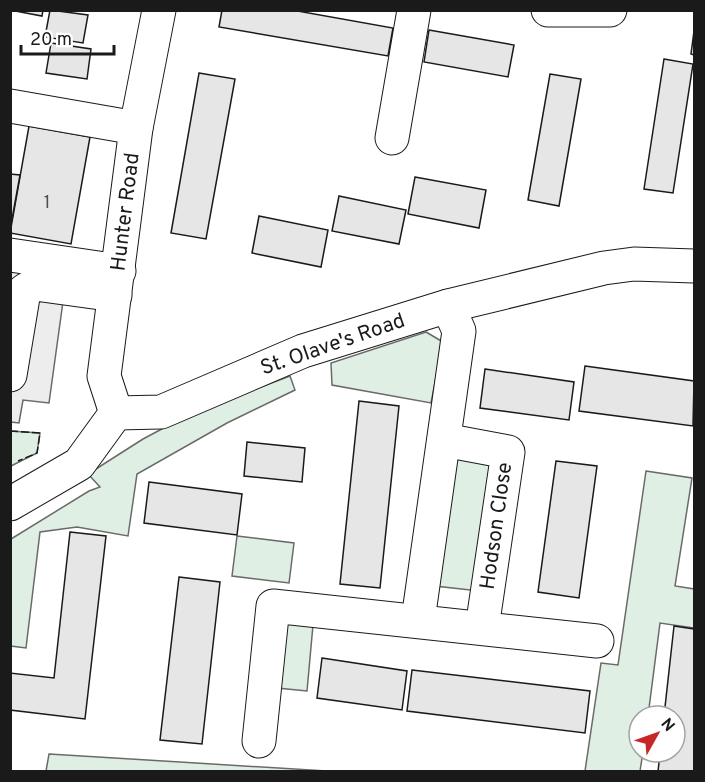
<svg xmlns="http://www.w3.org/2000/svg" width="705" height="782" font-family="Overpass,sans-serif">
<rect width="100%" height="100%" fill="#fff"/>
<!-- green -->
<g fill="#e0efe3" stroke="#6a6a6a" stroke-width="1.5">
<path d="M426,332L443,342L431,403L332,385L331,363Z"/>
<path d="M290,376L295,390L227,423L137,474L128,536L77,527L40,532L26,648L11,646V539L89,491L100,487L88,474L143,439L190,414Z"/>
<path d="M10,431L40,433L37,453L11,466Z"/>
<path d="M452,452L495,458L479,591L435,586Z"/>
<path d="M646,471L692,478L675,586L694,589V628L660,623L648,716H639V752H643L640,771H585L601,663L618,665Z"/>
<path d="M237,536L294,543L289,583L232,576Z"/>
<path d="M283,622L313,625L307,691L277,688Z"/>
<path d="M49,754L327,771H46Z"/>
</g>
<!-- parking -->
<path fill="#ededed" stroke="#6a6a6a" stroke-width="1.5" d="M10,268L65,287L49,403L23,400L19,423L11,422Z"/>
<!-- building -->
<g fill="#e6e6e6" stroke="#1a1a1a" stroke-width="1.5">
<path d="M10,10H43L42,16Z"/>
<path d="M50,10L88,15L83,43L45,37Z"/>
<path d="M222,10H292L393,28L388,56L219,27Z"/>
<path d="M429,30L514,45L508,77L424,62Z"/>
<path d="M694,31V55L691,54Z"/>
<path d="M51,43L91,49L87,79L46,73Z"/>
<path d="M664,59L693,64L673,193L644,189Z"/>
<path d="M199,73L235,79L206,239L171,233Z"/>
<path d="M550,74L581,79L559,206L528,200Z"/>
<path d="M29,126L90,137L71,244L10,233Z"/>
<path d="M10,174L20,175L10,230Z"/>
<path d="M415,177L486,190L479,228L408,214Z"/>
<path d="M339,196L406,210L399,244L332,231Z"/>
<path d="M259,216L328,230L321,267L252,253Z"/>
<path d="M585,366L694,381L693,426L579,411Z"/>
<path d="M485,369L574,382L569,420L480,408Z"/>
<path d="M359,401L399,406L380,588L340,584Z"/>
<path d="M247,442L305,448L302,482L244,476Z"/>
<path d="M556,461L597,466L579,598L538,592Z"/>
<path d="M149,482L242,494L237,535L144,523Z"/>
<path d="M70,532L106,536L85,719L10,710V673L54,678Z"/>
<path d="M179,577L220,582L202,744L160,740Z"/>
<path d="M674,626L694,629V772H658L660,752H675V716H664Z"/>
<path d="M322,658L407,671L402,710L317,698Z"/>
<path d="M412,670L590,691L585,733L407,711Z"/>
</g>
<g fill="none" stroke-linecap="round" stroke-linejoin="round">
<defs>
<g id="minor">
<path d="M548,10H610"/>
<path d="M10,106L136,128"/>
<path d="M392,138L414,10"/>
<path d="M10,255L119,271"/>
<path d="M10,375L24,291L35,284L115,295"/>
<path d="M116,413L161,412L303,351L448,306L604,268L634,264L694,266"/>
<path d="M116,413L104,376L136,128L159,10"/>
<path d="M444,440L508,452L482,628"/>
<path d="M10,504L79,464L116,413"/>
<path d="M418,620L459,331L448,306"/>
<path d="M259,741L273,606L597,641"/>
</g>
</defs>
<!-- minor casing -->
<use href="#minor" stroke="#1a1a1a" stroke-width="35"/>
<!-- minor -->
<use href="#minor" stroke="#fff" stroke-width="33"/>
<!-- fence -->
<path stroke="#1a1a1a" stroke-width="1.5" stroke-dasharray="8 3" stroke-linecap="butt" d="M10,431L40,433L37,453L18,461"/>
</g>
<g text-anchor="middle" dominant-baseline="central" stroke-width="4.5" stroke-linejoin="round" paint-order="stroke">
<!-- number labels -->
<g font-size="18" fill="#4d4d4d">
<text x="47" y="203">1</text>
</g>
<!-- street labels -->
<g font-size="21" fill="#1a1a1a" stroke="#fff">
<text transform="translate(126 212) rotate(-83)">Hunter Road</text>
<text transform="translate(333 345) rotate(-19)">St. Olave's Road</text>
<text transform="translate(497 526) rotate(-82)">Hodson Close</text>
</g>
</g>
<!-- border -->
<rect width="705" height="782" fill="none" stroke="#1a1a1a" stroke-width="24"/>
<!-- north arrow -->
<g transform="translate(657 734) rotate(50)"><circle r="28" fill="#ffffff" stroke="#a3a3a3" stroke-width="1.5"/>
<path d="M0-4.5L10 22L0 15L-10 22Z" fill="#c62828"/>
<text y="-9" font-size="16" font-weight="bold" text-anchor="middle" fill="#1a1a1a">N</text>
</g>
<!-- scale -->
<path d="M21 45v9h93v-9" fill="none" stroke="#1a1a1a" stroke-width="3"/>
<text x="30" y="45" font-size="18" fill="#1a1a1a" stroke="#ffffff" stroke-width="4.5" paint-order="stroke">20 m</text>
</svg>
